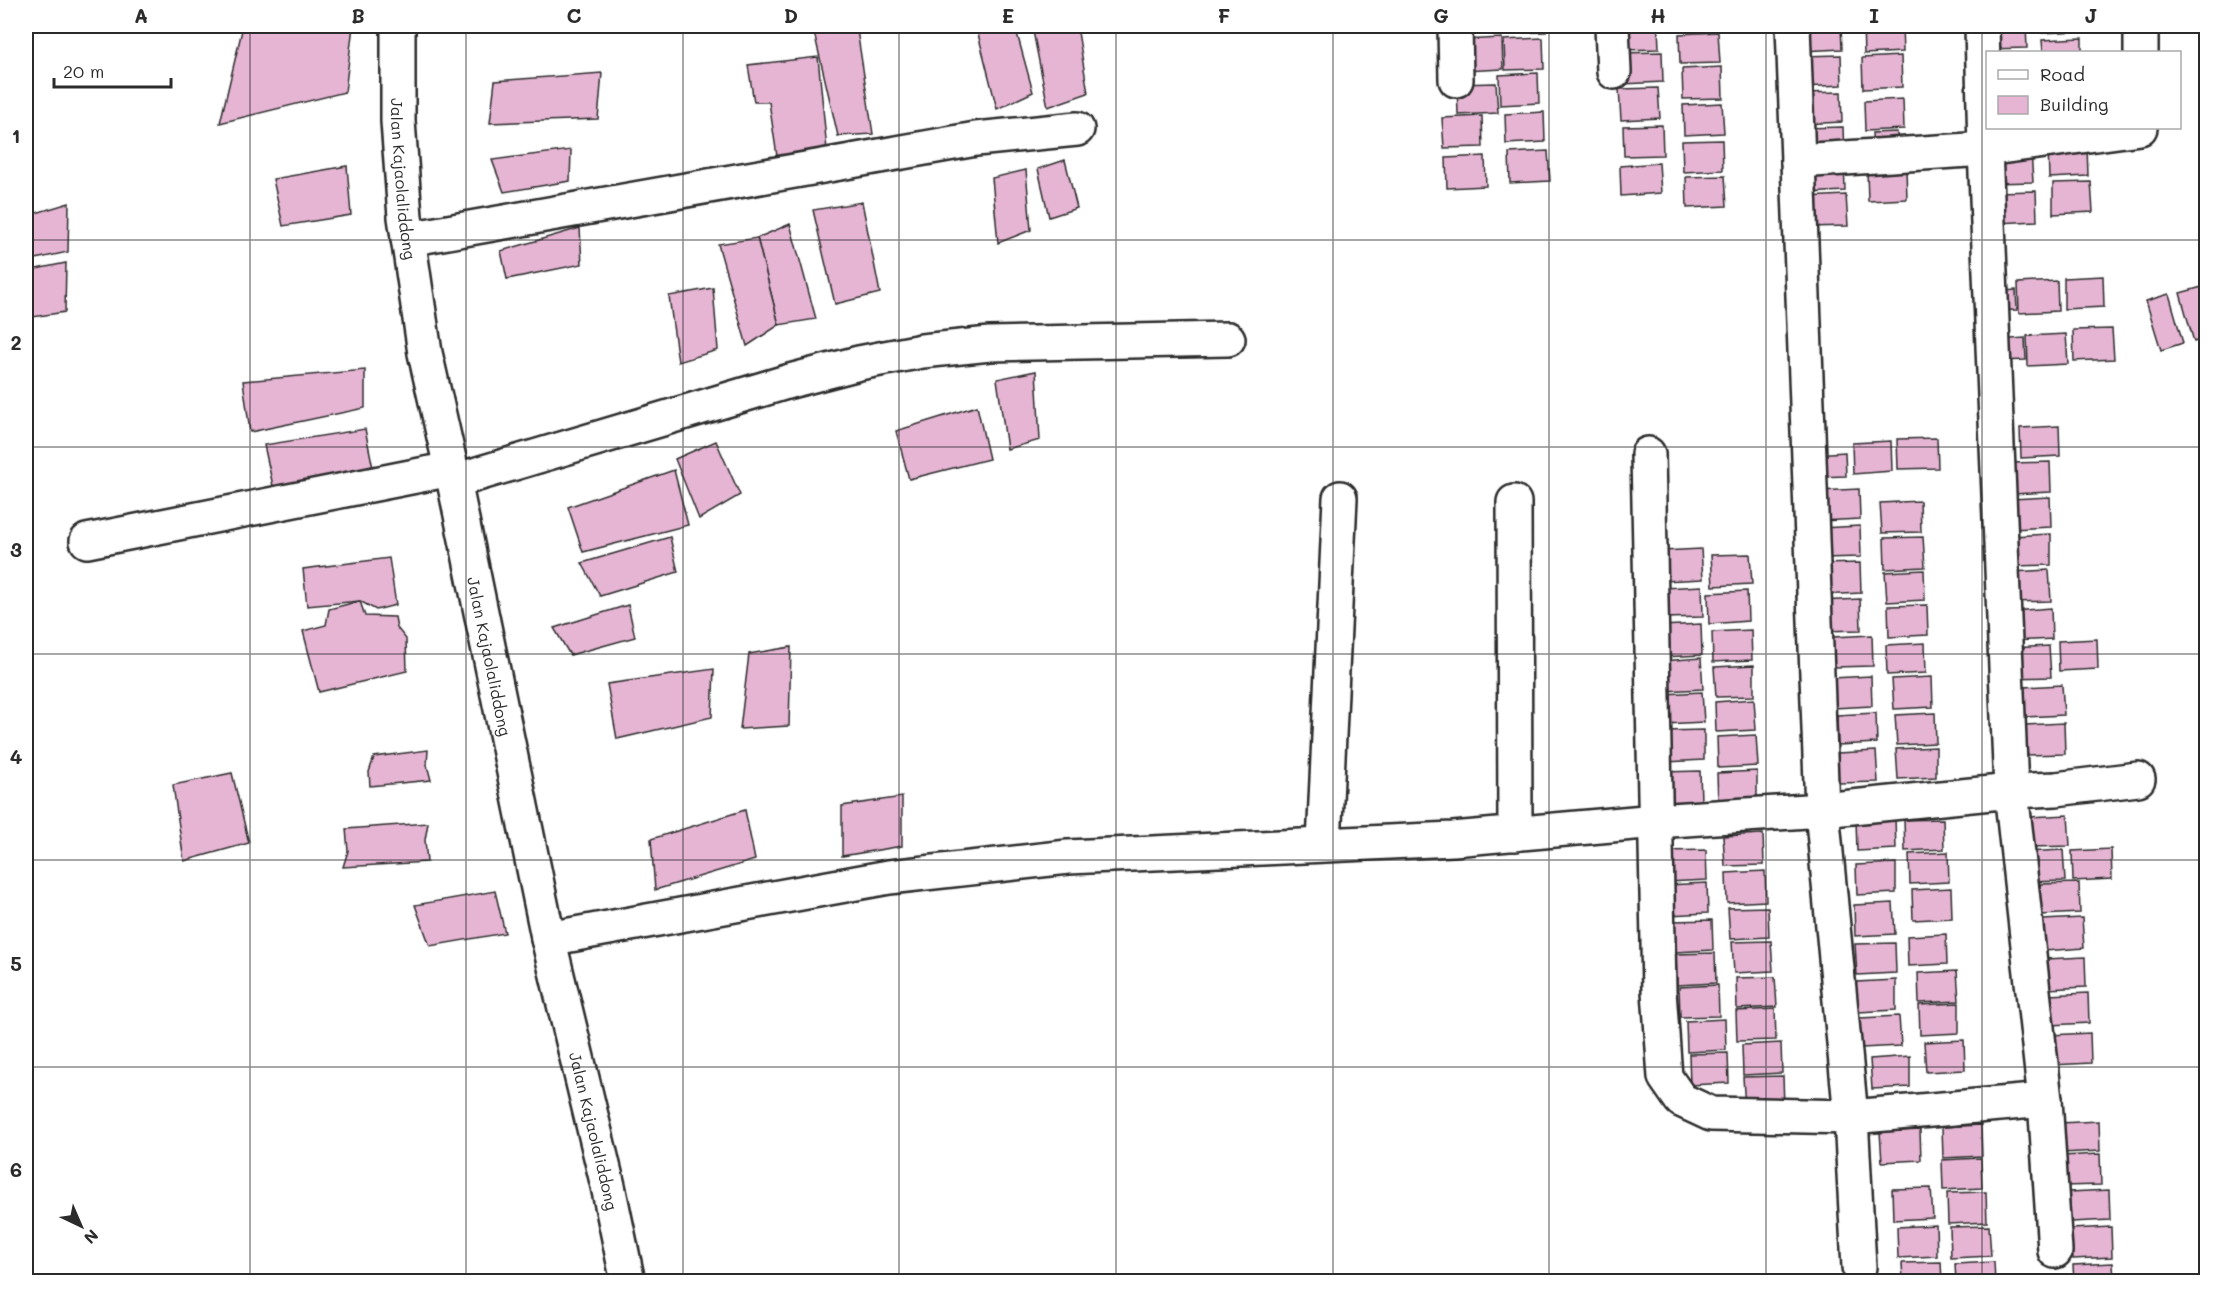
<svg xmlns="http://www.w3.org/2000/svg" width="2232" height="1307" font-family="Mali,sans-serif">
<rect width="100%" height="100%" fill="#fff"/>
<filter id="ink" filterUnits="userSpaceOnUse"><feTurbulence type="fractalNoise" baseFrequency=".0167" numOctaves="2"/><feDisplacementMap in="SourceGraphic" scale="12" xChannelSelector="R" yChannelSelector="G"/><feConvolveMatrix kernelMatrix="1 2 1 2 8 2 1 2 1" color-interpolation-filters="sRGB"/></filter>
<g filter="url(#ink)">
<!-- building -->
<g fill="#e6b5d4" stroke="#2b2b2b" stroke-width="1.5">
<path d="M243,26H353L345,92L220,123Z"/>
<path d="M976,26H1015L1033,92L997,109Z"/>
<path d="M1032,26H1077L1088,93L1048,107Z"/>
<path d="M1506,26H1545L1546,32L1507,33Z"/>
<path d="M1619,26H1658L1659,49L1620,50Z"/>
<path d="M1801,26H1841L1842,49L1802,51Z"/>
<path d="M1863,26H1902L1903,52L1864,54Z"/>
<path d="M1987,26H2026L2027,48L1988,49Z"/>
<path d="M2042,26H2081L2082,31L2042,33Z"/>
<path d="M857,30L873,134L838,136L814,32Z"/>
<path d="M1718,32L1720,63L1680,64L1679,34Z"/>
<path d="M1502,38L1503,69L1464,71L1463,40Z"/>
<path d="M1543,38L1544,69L1505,70L1504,40Z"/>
<path d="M2082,38V52H2043L2042,40Z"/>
<path d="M1662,52L1663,82L1623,84L1622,53Z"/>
<path d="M1841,55L1842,85L1803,87L1802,56Z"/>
<path d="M1901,56L1902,87L1863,89L1862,58Z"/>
<path d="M818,57L827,150L778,163L769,102H754L748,65Z"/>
<path d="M1722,67L1723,98L1683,99L1682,69Z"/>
<path d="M602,73L598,119L490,123L495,81Z"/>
<path d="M1538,73L1539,103L1500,105L1499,75Z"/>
<path d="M1496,83L1498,113L1458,115L1457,84Z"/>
<path d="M1658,88L1660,118L1621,120L1619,89Z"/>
<path d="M1841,92L1842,122L1803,124L1802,93Z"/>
<path d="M1903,99L1904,129L1865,131L1864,101Z"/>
<path d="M1722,103L1724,133L1684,135L1683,105Z"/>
<path d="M1544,112L1545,142L1506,144L1505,114Z"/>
<path d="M1482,116L1483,147L1444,148L1442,118Z"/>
<path d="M1662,125L1663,155L1624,156L1623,126Z"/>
<path d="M1843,127L1844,157L1805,159L1804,128Z"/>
<path d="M1897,132L1898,151L1873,152L1872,133Z"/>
<path d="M1722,140L1723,170L1683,172L1682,141Z"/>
<path d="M2087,146L2088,176L2049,178L2048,147Z"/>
<path d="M571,150L570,181L504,192L492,160Z"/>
<path d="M1548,151L1550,181L1510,183L1509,153Z"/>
<path d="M2031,151L2033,182L1993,183V153Z"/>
<path d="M1485,156L1486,186L1447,188L1446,158Z"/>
<path d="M1065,160L1077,208L1049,217L1038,169Z"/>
<path d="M1844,161L1845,191L1806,193L1805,163Z"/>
<path d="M1659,163L1661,193L1621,196L1620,166Z"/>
<path d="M347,166L351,215L283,226L273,179Z"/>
<path d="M1906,169L1907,199L1868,201L1867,171Z"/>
<path d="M1026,170L1031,230L998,243L992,178Z"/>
<path d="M1725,176L1727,206L1687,208L1686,177Z"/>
<path d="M2091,182L2093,212L2053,214V183Z"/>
<path d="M2036,191L2037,221L1998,223L1996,192Z"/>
<path d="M1846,195L1848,226L1808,227L1807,197Z"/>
<path d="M862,202L880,293L835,304L813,210Z"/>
<path d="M69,203L68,252L26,261V216Z"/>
<path d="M790,224L816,319L779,325L757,238Z"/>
<path d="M580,228L582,264L507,279L501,251Z"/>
<path d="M757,238L779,325L747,346L718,244Z"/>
<path d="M66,263L65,312L26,318V271Z"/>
<path d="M2103,276L2104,307L2064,309V278Z"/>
<path d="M2057,281L2058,311L2019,313L2018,283Z"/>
<path d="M2202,287L2206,302V338L2194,342L2180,293Z"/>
<path d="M713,288L718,350L678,362L669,296Z"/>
<path d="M2016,290L2017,310L1992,311L1991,292Z"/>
<path d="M2169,294L2183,343L2161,350L2146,301Z"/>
<path d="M2112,329L2114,359L2074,361L2073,330Z"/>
<path d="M2066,334L2068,364L2028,366L2027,336Z"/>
<path d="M2025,338L2026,360L1998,361L1997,340Z"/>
<path d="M365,370V408L250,432L243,381Z"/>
<path d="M1036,371L1040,440L1007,449L997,379Z"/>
<path d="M977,406L989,459L909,479L896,431Z"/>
<path d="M2059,426L2060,456L2021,458L2020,428Z"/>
<path d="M365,429L374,473L275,495L264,445Z"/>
<path d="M1937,438L1938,468L1898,469L1897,439Z"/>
<path d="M716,441L740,495L699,519L675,459Z"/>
<path d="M1891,441L1892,471L1853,474L1852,443Z"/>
<path d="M1845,452L1846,476L1816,477L1815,454Z"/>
<path d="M2050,462L2051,492L2012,494L2011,463Z"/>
<path d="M674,470L688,525L583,552L568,507Z"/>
<path d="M1859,489L1860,519L1821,521L1819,491Z"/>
<path d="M2050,497L2051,527L2012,529L2011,499Z"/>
<path d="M1920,501L1921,532L1882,533L1880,503Z"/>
<path d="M1860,526L1861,557L1822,558L1820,528Z"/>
<path d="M2051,534V565L2013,566L2011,536Z"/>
<path d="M670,537L678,572L600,596L582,563Z"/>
<path d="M1923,537L1925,567L1885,569L1884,538Z"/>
<path d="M1701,549L1703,579L1663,581L1662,551Z"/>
<path d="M1750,554L1752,584L1713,586L1711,555Z"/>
<path d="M389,558L396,605L376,610L360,601L307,606L303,569Z"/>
<path d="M1860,563L1861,593L1822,595L1820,564Z"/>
<path d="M1924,570L1925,600L1887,602L1885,572Z"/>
<path d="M2049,570L2051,601L2011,602L2010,572Z"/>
<path d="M1702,586L1703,617L1664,618L1663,588Z"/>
<path d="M1747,591L1748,621L1709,624L1708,593Z"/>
<path d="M1860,599L1861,630L1821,631L1820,601Z"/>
<path d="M360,601L365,616L395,617L397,628L406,639L407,671L319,692L303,631L326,625L329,609Z"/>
<path d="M628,605L635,637L570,655L554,628Z"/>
<path d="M1927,605L1928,635L1889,637L1888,606Z"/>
<path d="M2051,608L2052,639L2013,641L2012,611Z"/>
<path d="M1701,624L1702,655L1663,657L1661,626Z"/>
<path d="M1751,630L1752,660L1713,662L1712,632Z"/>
<path d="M1872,635L1873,666L1834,667L1833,637Z"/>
<path d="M2097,639L2098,669L2059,671L2058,641Z"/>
<path d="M1925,643L1926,673L1887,675L1886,645Z"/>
<path d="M2049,646L2051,677L2011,678L2010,648Z"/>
<path d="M791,647L789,726L740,729L749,654Z"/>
<path d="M1701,658L1703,689L1663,691L1662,661Z"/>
<path d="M1754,665V696L1716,697L1714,667Z"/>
<path d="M714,669L712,717L617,739L607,684Z"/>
<path d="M1871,676L1872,706L1833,708L1832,678Z"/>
<path d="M1932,677L1933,707L1894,709L1892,679Z"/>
<path d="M2062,685L2064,715L2024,717L2023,687Z"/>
<path d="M1702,692L1704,722L1665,724L1664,694Z"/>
<path d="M1754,699L1756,730L1716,732L1715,702Z"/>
<path d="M1876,713L1877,743L1838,745L1837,715Z"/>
<path d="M1935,713L1936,743L1897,745L1895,715Z"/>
<path d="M2064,723L2065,754L2026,755L2025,725Z"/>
<path d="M1704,730V760L1666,762L1664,731Z"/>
<path d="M1756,735L1758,766L1718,768L1717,737Z"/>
<path d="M1936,747V777L1898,779L1896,749Z"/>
<path d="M428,750L427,765L431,780L370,786L369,772L374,757Z"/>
<path d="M1876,751L1878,782L1838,783L1837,753Z"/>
<path d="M1700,771L1701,801L1662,803L1661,772Z"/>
<path d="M1757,771V801L1718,803L1717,773Z"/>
<path d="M232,773L249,843L184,861L173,785Z"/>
<path d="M902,797V846L842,856V806Z"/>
<path d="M745,810L755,860L655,890L651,839Z"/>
<path d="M2068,815L2070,846L2030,847L2029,817Z"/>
<path d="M1895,818L1896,849L1857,851L1856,820Z"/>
<path d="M1943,819L1944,849L1905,851L1904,820Z"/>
<path d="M428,823L425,840L427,862L343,867L348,851L346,829Z"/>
<path d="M1763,834L1764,865L1725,866L1723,836Z"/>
<path d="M2111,849L2112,879L2073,881L2072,851Z"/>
<path d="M1706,850L1707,880L1667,882V851Z"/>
<path d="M2063,850L2065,881L2025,882L2024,852Z"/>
<path d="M1948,852L1949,882L1910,884L1909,854Z"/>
<path d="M1896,863V893L1857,895L1856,865Z"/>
<path d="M1765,871L1766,901L1727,903L1726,873Z"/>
<path d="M1707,883L1708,913L1669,915L1667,885Z"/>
<path d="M2079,883L2080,913L2041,915L2040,884Z"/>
<path d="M1951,888L1952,918L1913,920L1912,890Z"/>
<path d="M495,891L505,933L430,946L415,905Z"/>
<path d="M1893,903L1895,934L1855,936L1854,905Z"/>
<path d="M1768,907L1769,937L1730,939L1728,908Z"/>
<path d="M2082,918L2084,948L2044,951L2043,920Z"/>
<path d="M1712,920L1713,950L1675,952L1673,921Z"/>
<path d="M1946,934L1947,964L1908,966L1907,936Z"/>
<path d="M1771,941L1773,971L1734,973L1732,942Z"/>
<path d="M1895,943L1896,973L1857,975L1855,944Z"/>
<path d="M1715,953L1716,983L1677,985L1676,954Z"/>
<path d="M2085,957L2086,987L2047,989L2046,959Z"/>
<path d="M1957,971L1959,1001L1919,1003L1918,973Z"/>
<path d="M1775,977L1777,1007L1737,1009L1736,978Z"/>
<path d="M1896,980V1010L1858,1012L1856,982Z"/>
<path d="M1718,985L1719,1016L1680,1017L1679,987Z"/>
<path d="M2088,993L2089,1023L2050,1025L2049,995Z"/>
<path d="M1959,1003V1033L1920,1035L1919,1005Z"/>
<path d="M1775,1009L1776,1040L1737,1041L1736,1011Z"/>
<path d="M1899,1016L1901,1046L1861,1048L1860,1018Z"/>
<path d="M1725,1019L1726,1050L1687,1052L1686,1021Z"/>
<path d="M2090,1033L2091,1063L2052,1065L2050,1035Z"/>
<path d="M1964,1040L1965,1070L1926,1072L1924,1042Z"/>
<path d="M1781,1043L1782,1073L1743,1075L1742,1045Z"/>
<path d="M1728,1053L1729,1083L1690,1085L1689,1054Z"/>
<path d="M1910,1056V1087L1872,1089L1870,1059Z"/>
<path d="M1783,1076L1784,1106L1745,1108L1743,1077Z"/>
<path d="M2099,1121L2100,1151L2061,1153L2060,1123Z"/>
<path d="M1981,1125L1982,1156L1943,1158L1942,1127Z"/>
<path d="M1920,1130L1921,1160L1882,1162L1880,1132Z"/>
<path d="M2100,1154L2101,1185L2062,1186L2061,1156Z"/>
<path d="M1981,1158L1982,1188L1943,1190L1942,1160Z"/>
<path d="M1931,1188L1933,1218L1893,1220L1892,1189Z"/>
<path d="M2109,1190L2110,1220L2071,1222L2069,1192Z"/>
<path d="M1986,1192L1987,1222L1948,1224L1947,1193Z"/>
<path d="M1936,1225L1937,1256L1898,1258L1897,1227Z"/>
<path d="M1989,1226L1991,1256L1951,1258L1950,1227Z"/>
<path d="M2111,1227L2112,1257L2073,1259L2071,1229Z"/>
<path d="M1941,1262L1942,1282H1903L1902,1263Z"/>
<path d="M1994,1262L1995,1282H1956L1955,1264Z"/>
<path d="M2113,1263L2114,1282H2074L2073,1265Z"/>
</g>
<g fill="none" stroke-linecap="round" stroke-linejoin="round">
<defs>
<g id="minor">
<path d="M1455,26L1456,80"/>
<path d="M1612,26L1614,72"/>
<path d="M1793,26L1822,810L1851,1117L1859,1267"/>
<path d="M1982,26L1985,149L2011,791L2045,1100L2055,1251"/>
<path d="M2141,52V26"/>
<path d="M1798,161L1985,149L2140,128"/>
<path d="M408,239L976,139L1077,129"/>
<path d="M1648,454L1659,991L1665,1077L1681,1100L1711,1114L1851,1117L2045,1100"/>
<path d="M454,481L790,381L859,363L922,351L990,344L1228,339"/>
<path d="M1514,502L1515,834"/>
<path d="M87,541L451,469"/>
<path d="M1324,844L1340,498"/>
<path d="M548,939L889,877L1068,857L1453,839L1656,821L1822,810L2011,791L2056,789L2138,779"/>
</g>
<g id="tertiary">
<path id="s1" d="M398,26V121L405,217L425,353L454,481L549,942L608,1186L628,1282"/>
</g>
</defs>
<!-- minor casing -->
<use href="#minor" stroke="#2b2b2b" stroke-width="38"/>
<!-- tertiary casing -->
<use href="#tertiary" stroke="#2b2b2b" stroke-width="38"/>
<!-- minor -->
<use href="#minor" stroke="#fff" stroke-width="33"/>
<!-- tertiary -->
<use href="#tertiary" stroke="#fff" stroke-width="33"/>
</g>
</g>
<!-- grid -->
<path fill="none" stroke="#2b2b2b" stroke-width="1.5" stroke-opacity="0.55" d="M250,26V1282M466,26V1282M683,26V1282M899,26V1282M1116,26V1282M1333,26V1282M1549,26V1282M1766,26V1282M1982,26V1282M26,240H2206M26,447H2206M26,654H2206M26,860H2206M26,1067H2206"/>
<g text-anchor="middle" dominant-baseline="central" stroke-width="4.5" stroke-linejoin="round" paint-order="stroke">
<!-- street labels -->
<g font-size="16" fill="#2b2b2b" stroke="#fff">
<text stroke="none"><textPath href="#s1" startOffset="153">Jalan Kajaolaliddong</textPath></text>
<text stroke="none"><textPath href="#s1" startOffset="639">Jalan Kajaolaliddong</textPath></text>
<text stroke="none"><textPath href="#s1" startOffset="1125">Jalan Kajaolaliddong</textPath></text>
</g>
</g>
<!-- margin -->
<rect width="2232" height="1307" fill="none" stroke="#fff" stroke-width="66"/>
<!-- legend -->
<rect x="1986" y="51" width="195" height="78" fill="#ffffff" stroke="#aaaaaa" stroke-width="1.5"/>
<rect x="1998" y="70" width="30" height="9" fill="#ffffff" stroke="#aaaaaa" stroke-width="1.5"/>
<text x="2040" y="81" font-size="18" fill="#2b2b2b">Road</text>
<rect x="1998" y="96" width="30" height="18" fill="#e6b5d4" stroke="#aaaaaa" stroke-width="1.5"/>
<text x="2040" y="111" font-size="18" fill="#2b2b2b">Building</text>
<!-- north arrow -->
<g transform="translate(81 1226) rotate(136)" stroke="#ffffff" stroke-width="4.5" paint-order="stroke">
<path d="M0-4.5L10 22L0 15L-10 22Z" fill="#2b2b2b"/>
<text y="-9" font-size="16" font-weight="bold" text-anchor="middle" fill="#2b2b2b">N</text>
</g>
<!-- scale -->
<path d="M54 78v9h117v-9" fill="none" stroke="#2b2b2b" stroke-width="3"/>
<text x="63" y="78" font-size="18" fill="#2b2b2b" stroke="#ffffff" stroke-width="4.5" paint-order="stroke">20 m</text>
<rect x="33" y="33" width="2166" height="1241" fill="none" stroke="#2b2b2b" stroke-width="2"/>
<g font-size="20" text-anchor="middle" font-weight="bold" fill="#2b2b2b">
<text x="141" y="23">A</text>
<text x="358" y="23">B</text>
<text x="574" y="23">C</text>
<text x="791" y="23">D</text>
<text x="1008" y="23">E</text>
<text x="1224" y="23">F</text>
<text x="1441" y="23">G</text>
<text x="1658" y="23">H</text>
<text x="1874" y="23">I</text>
<text x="2091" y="23">J</text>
<text x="16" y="143">1</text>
<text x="16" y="350">2</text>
<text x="16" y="557">3</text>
<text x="16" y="764">4</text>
<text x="16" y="971">5</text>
<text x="16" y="1177">6</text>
</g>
</svg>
